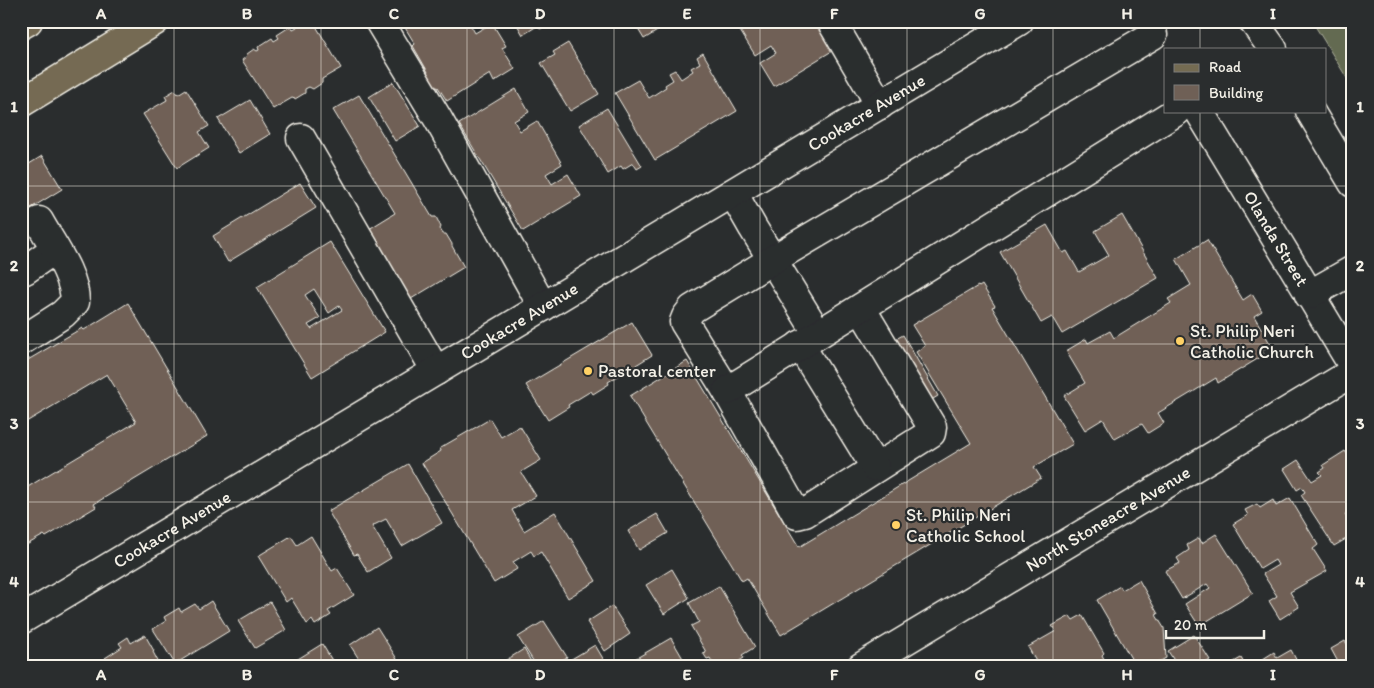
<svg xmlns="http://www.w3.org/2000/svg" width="1374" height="688" font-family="Itim,sans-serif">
<rect width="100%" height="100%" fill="#2a2d2e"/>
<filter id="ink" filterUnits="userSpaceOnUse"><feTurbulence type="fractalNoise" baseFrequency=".02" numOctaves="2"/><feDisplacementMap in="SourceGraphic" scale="10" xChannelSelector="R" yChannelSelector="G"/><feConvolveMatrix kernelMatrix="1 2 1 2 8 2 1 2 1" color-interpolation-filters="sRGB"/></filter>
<g filter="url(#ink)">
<!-- pitch -->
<path fill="#636b51" stroke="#acae9c" d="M1312,21H1353V88Z"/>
<!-- building -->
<g fill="#6f6056" stroke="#f4f1e8" fill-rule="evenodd">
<path d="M300,21H313L341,68L322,79V83L313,89L309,87L305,89V93L295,99L292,98L273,109L242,60L246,57L247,54L254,49L257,51L259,50L258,47L272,38L274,41L279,38L277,35L291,26L293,29L297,27L296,23Z"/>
<path d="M401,21H473L470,24L475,33L492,23L506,46L502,48L515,69L494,82L490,74L447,101L438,87L436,88L427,73L428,72L413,46L415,44Z"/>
<path d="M515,21H554L540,29L537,26L523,35Z"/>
<path d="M633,21H674L644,39Z"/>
<path d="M734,21H814L832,51L774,86L760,63L776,53L771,45L755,55Z"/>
<path d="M568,43L599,94L570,111L541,63L555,55L553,52Z"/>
<path d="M703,53L737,111L655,160L615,93L638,80L649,98L666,87L665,85L673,80L669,73L675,70L681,79L693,71L691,68L700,63L697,57Z"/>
<path d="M393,82L420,126L395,141L369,97Z"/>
<path d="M186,89L209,126L199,132L209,148L177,168L143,114L167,100L165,96L175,90L178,94Z"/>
<path d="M516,89L529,112L514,121L520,131L537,121L562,164L546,174L552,184L568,174L581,196L523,231L459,124Z"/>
<path d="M359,95L432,217H436L441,227L440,229L443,234H446L452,244V246L464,267L411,299L369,229L395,213L333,110Z"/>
<path d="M250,100L270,134L239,153L218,119Z"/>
<path d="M607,108L642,166L637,169L633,163L623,169L621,166L608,174L579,125Z"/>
<path d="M42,156L62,189L23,213L21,211V169Z"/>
<path d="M300,183L316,208L228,262L213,236Z"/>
<path d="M1122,215L1158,278L1062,334L1052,317L1041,323L1000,252L1047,225L1063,253L1067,251L1079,272L1109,255L1095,231Z"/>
<path d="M1207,240L1243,300L1252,294L1262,311L1254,316L1271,345L1262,351L1264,355L1218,383L1216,378L1158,413L1164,423L1148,433L1142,424L1115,439L1103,419L1085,430L1064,396L1085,383L1066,351L1086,339L1088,343L1110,331L1114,338L1171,303L1168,299L1191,285L1176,259Z"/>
<path d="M330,242L385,332L312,377L257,287ZM314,289L329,313L339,306L342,310L311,329L308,325L320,318L305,295Z"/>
<path d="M982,285L995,306L992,307L1073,444L1034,467L1041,478L781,635L747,578L742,581L630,396L687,361L799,547L971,443L916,352L925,346L912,325L978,286L979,287Z"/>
<path d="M128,303L207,436L94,504L96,507L46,537L44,535L21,548V491L136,422L107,374L21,425V364L82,328L84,330Z"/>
<path d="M632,322L652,355L636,365L637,368L630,373L628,370L608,382L609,384L593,394L591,391L568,405L569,407L548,420L526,385Z"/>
<path d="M903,335L938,396L923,405L887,344Z"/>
<path d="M490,419L501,437L520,426L541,460L521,472L536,496L512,510L524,531L555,512L596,581L568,598L541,552L534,556L531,551L513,562L517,569L494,583L422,463L441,451L440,448Z"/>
<path d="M1345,451L1353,462V510L1345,515L1353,526L1352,548L1346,539L1334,546L1301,495L1305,492L1302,487L1297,490L1284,469L1298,460L1312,481L1322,475L1319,472L1325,468L1323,465Z"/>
<path d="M408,464L442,523L402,546L386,519L372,526L391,558L368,572L357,554L354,555L328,511Z"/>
<path d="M1290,498L1318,545L1313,549L1327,571L1290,592L1299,607L1280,619L1269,601L1277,596L1263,574L1278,565L1275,560L1260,569L1233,524L1248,515L1245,510L1257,504L1260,508L1273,500L1276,506Z"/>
<path d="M657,514L668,533L639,550L628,531Z"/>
<path d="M1216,534L1253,593L1199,626L1185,604L1210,588L1207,584L1182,599L1165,571L1180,563L1177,558L1189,550L1187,545L1199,538L1202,543Z"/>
<path d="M291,536L297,545L311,536L332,571L337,568L354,595L328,611L331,615L315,625L312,620L307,624L291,598L286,602L258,556Z"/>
<path d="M672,569L689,598L664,614L646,585Z"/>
<path d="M1139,580L1158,614L1156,615L1164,628L1166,658L1150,667H1136L1097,600L1120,586L1122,590Z"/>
<path d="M719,586L755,647L742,655L744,658L730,667H715L710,658L707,659L703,653L706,652L691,626L699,622L689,603Z"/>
<path d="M211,601L229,631L175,664L153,629L166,621L164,617L179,608L181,612L195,604L199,609Z"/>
<path d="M270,602L286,630L255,648L238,621Z"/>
<path d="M612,606L630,634L605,651L587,622Z"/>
<path d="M1082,615L1104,653L1102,655L1108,667H1039L1028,647L1056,631L1052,626L1070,616L1073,620Z"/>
<path d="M544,621L567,657L551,667H537L518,637Z"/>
<path d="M377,627L397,659L385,667H364L350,645Z"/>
<path d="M145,635L154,651L153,652L161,667H110L105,658L122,647L119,643L128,637L131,643Z"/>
<path d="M1194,635L1210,660L1199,667H1178L1168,651Z"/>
<path d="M671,638L688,667H636L633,660Z"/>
<path d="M1345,641L1353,653V667H1331L1338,662L1331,649Z"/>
<path d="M322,644L336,667H285Z"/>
<path d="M595,645L608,667H558Z"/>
<path d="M524,649L534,667H495Z"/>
<path d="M1291,650L1300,667H1268L1263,659L1274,652L1277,658Z"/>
<path d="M1241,658L1246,667H1225Z"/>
<path d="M1021,662L1024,667H1014Z"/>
</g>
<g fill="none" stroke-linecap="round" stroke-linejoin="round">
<defs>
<g id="minor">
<path d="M379,21L438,119L543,307"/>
<path d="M831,21L880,105"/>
<path d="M1253,21L1273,49"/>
<path id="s1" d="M1199,111L1353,366"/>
<path d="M1310,111L1353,183"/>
<path d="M301,138L436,371"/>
<path d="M733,193L753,228L818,334"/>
<path d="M21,270H25L55,249"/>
<path d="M1309,295L1353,270"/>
<path d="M861,308L932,427L931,433L805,513L797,515L727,391L684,322L686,317L692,309L772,260L1153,35"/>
<path d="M21,341L63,314L75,302C75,274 52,245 39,221"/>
<path d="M800,345L875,467"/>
<path d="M727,391L1177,111"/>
<path id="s2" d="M21,620L1019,21"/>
<path id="s3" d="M861,667L1353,372"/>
</g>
<g id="major">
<path d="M21,25L28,21"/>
<path d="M21,103L155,21"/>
</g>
</defs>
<!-- minor casing -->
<use href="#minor" stroke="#f4f1e8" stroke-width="31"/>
<!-- major casing -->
<use href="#major" stroke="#f4f1e8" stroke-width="31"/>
<!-- minor -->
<use href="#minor" stroke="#2a2d2e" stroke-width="28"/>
<!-- major -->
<use href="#major" stroke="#746b52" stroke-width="28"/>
</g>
</g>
<!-- grid -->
<path fill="none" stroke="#f4f1e8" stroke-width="1" stroke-opacity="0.55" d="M174,21V667M321,21V667M467,21V667M614,21V667M760,21V667M907,21V667M1053,21V667M1200,21V49M1200,111V667M21,186H1353M21,344H1353M21,502H1353"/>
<!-- markers -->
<g fill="#ffd166" stroke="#2a2d2e" stroke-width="2">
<circle cx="1180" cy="341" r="5"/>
<circle cx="588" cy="371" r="5"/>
<circle cx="896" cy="525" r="5"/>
</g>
<g text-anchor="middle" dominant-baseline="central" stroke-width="4.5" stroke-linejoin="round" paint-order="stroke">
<!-- street labels -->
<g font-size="18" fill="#f4f1e8" stroke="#2a2d2e">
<text stroke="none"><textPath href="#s2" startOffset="986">Cookacre Avenue</textPath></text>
<text stroke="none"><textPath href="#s1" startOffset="149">Olanda Street</textPath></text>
<text stroke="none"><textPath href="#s2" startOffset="581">Cookacre Avenue</textPath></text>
<text stroke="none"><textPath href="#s3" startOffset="288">North Stoneacre Avenue</textPath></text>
<text stroke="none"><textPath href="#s2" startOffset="176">Cookacre Avenue</textPath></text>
</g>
<!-- poi labels -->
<g font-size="18" fill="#f4f1e8" stroke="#2a2d2e" text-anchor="start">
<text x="1190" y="331">St. Philip Neri<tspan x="1190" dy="21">Catholic Church</tspan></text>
<text x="598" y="371">Pastoral center</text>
<text x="906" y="515">St. Philip Neri<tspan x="906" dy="21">Catholic School</tspan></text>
</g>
</g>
<!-- margin -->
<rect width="1374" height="688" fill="none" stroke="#2a2d2e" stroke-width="55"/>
<!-- legend -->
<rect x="1164" y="48" width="162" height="65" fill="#2a2d2e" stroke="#7b7b78"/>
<rect x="1174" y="64" width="25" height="8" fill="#746b52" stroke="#7b7b78"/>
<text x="1209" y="72" font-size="15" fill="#f4f1e8">Road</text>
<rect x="1174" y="85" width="25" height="15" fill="#6f6056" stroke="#7b7b78"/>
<text x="1209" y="98" font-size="15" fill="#f4f1e8">Building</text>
<!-- scale -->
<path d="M1166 630v8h98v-8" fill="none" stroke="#f4f1e8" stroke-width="2.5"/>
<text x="1174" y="630" font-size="15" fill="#f4f1e8" stroke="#2a2d2e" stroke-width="4" paint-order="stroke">20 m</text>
<rect x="28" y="28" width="1318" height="632" fill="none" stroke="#f4f1e8" stroke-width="2"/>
<g font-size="16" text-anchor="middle" font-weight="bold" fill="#f4f1e8">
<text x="101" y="19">A</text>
<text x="247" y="19">B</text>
<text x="394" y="19">C</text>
<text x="540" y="19">D</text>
<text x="687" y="19">E</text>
<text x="834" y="19">F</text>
<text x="980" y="19">G</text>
<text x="1127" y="19">H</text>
<text x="1273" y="19">I</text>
<text x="14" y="112">1</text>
<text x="1360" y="112">1</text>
<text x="14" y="271">2</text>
<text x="1360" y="271">2</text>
<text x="14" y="429">3</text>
<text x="1360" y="429">3</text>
<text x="14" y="587">4</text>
<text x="1360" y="587">4</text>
<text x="101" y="680">A</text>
<text x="247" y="680">B</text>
<text x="394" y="680">C</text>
<text x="540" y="680">D</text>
<text x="687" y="680">E</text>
<text x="834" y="680">F</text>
<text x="980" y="680">G</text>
<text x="1127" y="680">H</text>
<text x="1273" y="680">I</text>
</g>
</svg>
